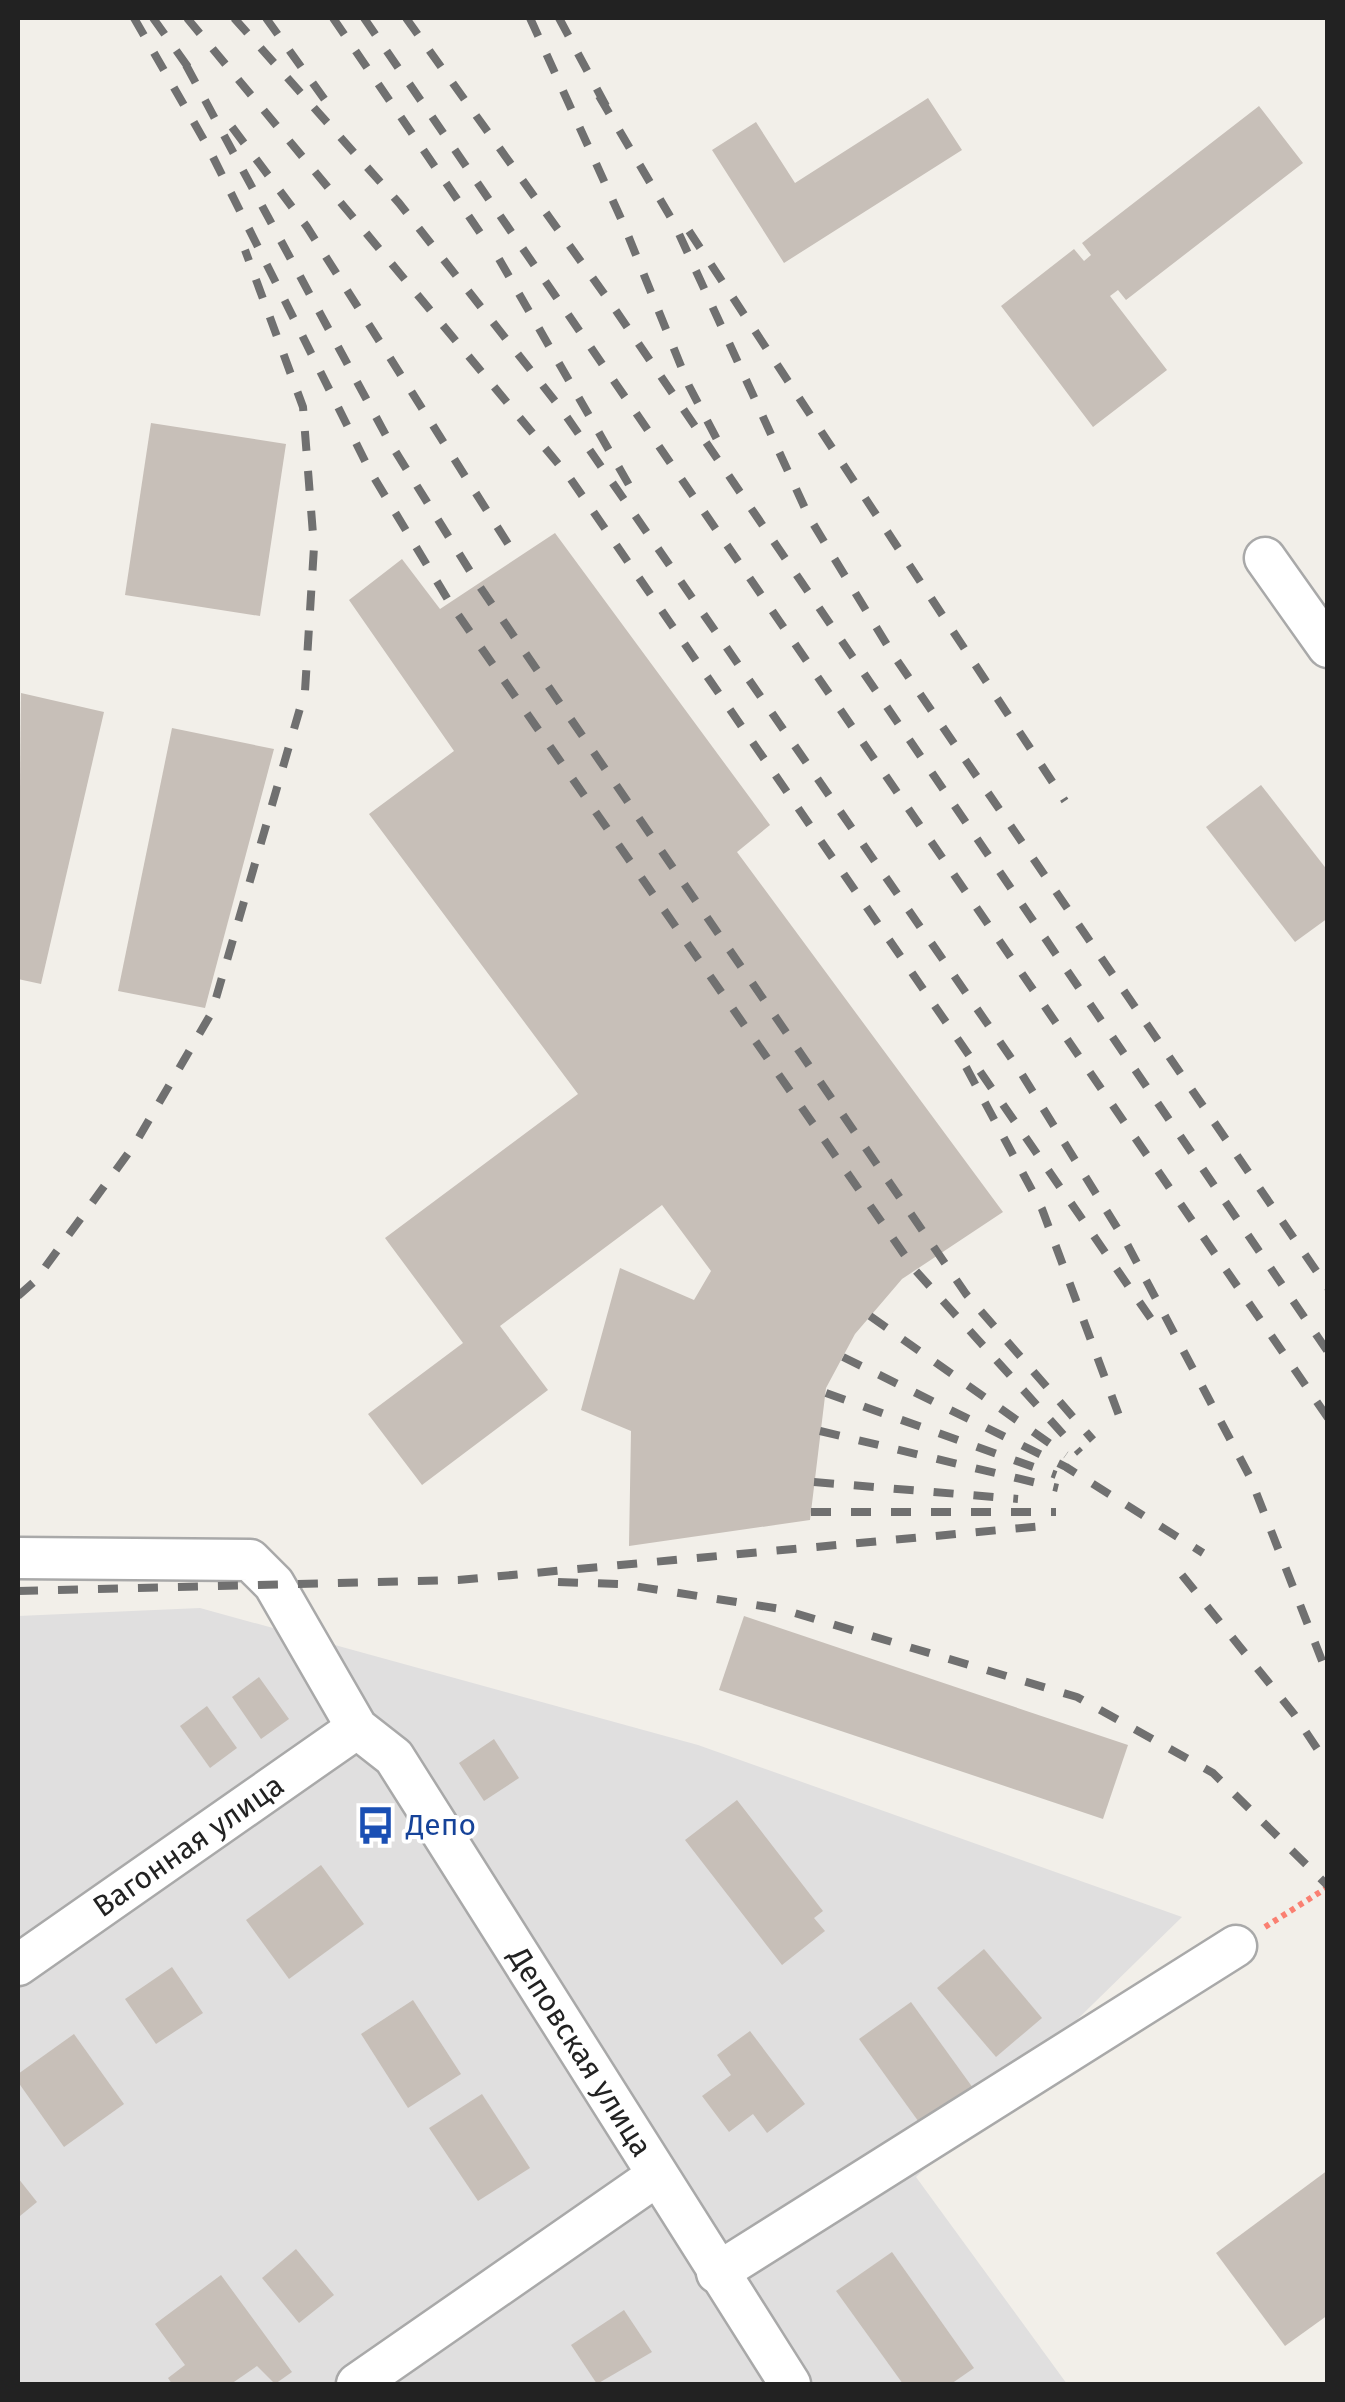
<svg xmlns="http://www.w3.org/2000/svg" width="1345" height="2402" font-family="'Fira Sans',sans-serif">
<rect width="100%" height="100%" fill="#f2efe9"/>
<!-- residential -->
<path fill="#e0dfdf" d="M200,1608L698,1745L1182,1917L916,2177L1067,2384H18V1616Z"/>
<!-- building -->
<g fill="#c7bfb8">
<path d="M928,98L962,150L784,263L712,150L756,122L795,183Z"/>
<path d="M1259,106L1303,163L1126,300L1118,290L1110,296L1167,370L1093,427L1001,306L1074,249L1084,261L1091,255L1082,243Z"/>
<path d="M151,423L286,444L260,616L125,595Z"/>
<path d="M555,533L770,825L737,852L1003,1212L902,1279L855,1334L826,1388L810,1520L629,1546L631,1431L581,1410L620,1268L694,1300L711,1271L662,1205L500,1326L548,1390L422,1485L368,1414L463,1343L385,1238L578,1094L369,814L454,751L349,600L402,559L440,609Z"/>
<path d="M21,693L104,712L41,984L18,979Z"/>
<path d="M172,728L274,749L205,1008L118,991Z"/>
<path d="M1261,785L1328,871V918L1295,942L1206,827Z"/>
<path d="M744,1616L1128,1745L1103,1819L719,1690Z"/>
<path d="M259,1677L289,1719L261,1739L232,1697Z"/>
<path d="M207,1706L237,1748L210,1768L180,1726Z"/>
<path d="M494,1739L519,1778L484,1801L459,1763Z"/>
<path d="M737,1800L823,1911L814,1918L825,1931L782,1965L685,1840Z"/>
<path d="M321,1865L364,1924L289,1979L246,1920Z"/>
<path d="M984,1949L1042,2018L996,2057L937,1988Z"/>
<path d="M172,1967L203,2013L156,2044L125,1999Z"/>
<path d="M413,2000L461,2074L408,2108L361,2034Z"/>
<path d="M911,2002L973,2088L921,2125L859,2039Z"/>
<path d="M750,2031L805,2104L767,2133L753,2114L729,2132L702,2096L731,2075L717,2055Z"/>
<path d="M74,2034L124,2104L64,2147L18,2082V2074Z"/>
<path d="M482,2094L530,2168L478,2201L429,2128Z"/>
<path d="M1328,2170V2315L1285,2346L1216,2253Z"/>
<path d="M18,2178L37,2202L20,2216L18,2213Z"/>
<path d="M296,2249L334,2295L299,2323L262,2278Z"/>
<path d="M892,2252L974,2368L951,2384H903L836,2291Z"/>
<path d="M221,2275L292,2372L275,2384L257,2366L231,2384H172L168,2378L185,2365L155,2324Z"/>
<path d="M624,2310L652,2352L597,2384L571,2345Z"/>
</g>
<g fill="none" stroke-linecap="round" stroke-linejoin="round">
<defs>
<g id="minor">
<path d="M1265,558L1328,647"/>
<path id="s1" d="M18,1558L250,1560L274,1584L357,1728L394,1757L790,2384"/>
<path id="s2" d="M18,1965L357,1728"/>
<path d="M717,2273L1236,1946"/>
<path d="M357,2384L655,2177"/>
</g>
</defs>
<!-- minor casing -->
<use href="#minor" stroke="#a9a9a9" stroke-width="45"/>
<!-- path -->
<path stroke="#fa8072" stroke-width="6" stroke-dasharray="5 5" stroke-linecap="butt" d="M1265,1927L1328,1887"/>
<!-- minor -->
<use href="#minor" stroke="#fff" stroke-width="40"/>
<!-- rail -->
<g stroke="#707070" stroke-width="8" stroke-dasharray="20 20" stroke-linecap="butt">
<path d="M134,18L208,147L370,471L450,603L915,1270L1080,1453"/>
<path d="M153,18L193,74"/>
<path d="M187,18L570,478L1156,1326"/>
<path d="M234,18L399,203L562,410L1018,1068L1126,1242L1250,1477L1328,1676"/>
<path d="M266,18L330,107"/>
<path d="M333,18L481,234"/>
<path d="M364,18L1328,1418"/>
<path d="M406,18L610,302L1328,1352"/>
<path d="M530,18L623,223L689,386L721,447"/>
<path d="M559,18L606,106"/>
<path d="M186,65L389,441L478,584L966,1294L1093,1440"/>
<path d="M599,96L674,223L809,517L892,653L1328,1288"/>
<path d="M232,127L307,227L517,558"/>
<path d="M689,231L1065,801"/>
<path d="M499,259L629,485"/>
<path d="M966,1067L1042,1209L1124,1429"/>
<path d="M18,1296L35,1281L135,1144L212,1012L305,691L314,547L303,407L245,250"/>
<path d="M870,1316L1066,1455"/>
<path d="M843,1357L1066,1467L1203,1553"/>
<path d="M826,1393L1056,1475"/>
<path d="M820,1431L1058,1488"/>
<path d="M814,1482L1018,1499"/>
<path d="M811,1512H1056"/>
<path d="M1182,1575L1294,1714L1328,1765"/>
<path d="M558,1582L621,1584L781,1609L1077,1697L1213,1773L1328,1886"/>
<path d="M18,1591L458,1580L1054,1525"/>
</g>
</g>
<!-- icons -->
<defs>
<symbol id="bus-bare" viewBox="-9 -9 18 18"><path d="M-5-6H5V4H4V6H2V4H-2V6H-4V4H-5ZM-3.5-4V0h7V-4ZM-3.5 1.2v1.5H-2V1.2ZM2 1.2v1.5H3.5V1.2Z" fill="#1a4fb4" stroke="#fff" stroke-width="2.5" paint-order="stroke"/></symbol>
</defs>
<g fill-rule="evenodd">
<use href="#bus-bare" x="348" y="1798" width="55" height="55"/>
</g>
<g text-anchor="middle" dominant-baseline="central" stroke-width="8" stroke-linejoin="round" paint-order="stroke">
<!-- transit labels -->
<g font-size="30" fill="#164399" stroke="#fff" text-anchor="start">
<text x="406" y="1825">Депо</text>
</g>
<!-- street labels -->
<g font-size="30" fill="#222" stroke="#fff">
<text stroke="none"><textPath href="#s2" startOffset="208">Вагонная улица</textPath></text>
<text stroke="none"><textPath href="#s1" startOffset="828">Деповская улица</textPath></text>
</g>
</g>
<!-- border -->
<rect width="1345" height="2402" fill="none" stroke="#222222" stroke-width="40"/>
</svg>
